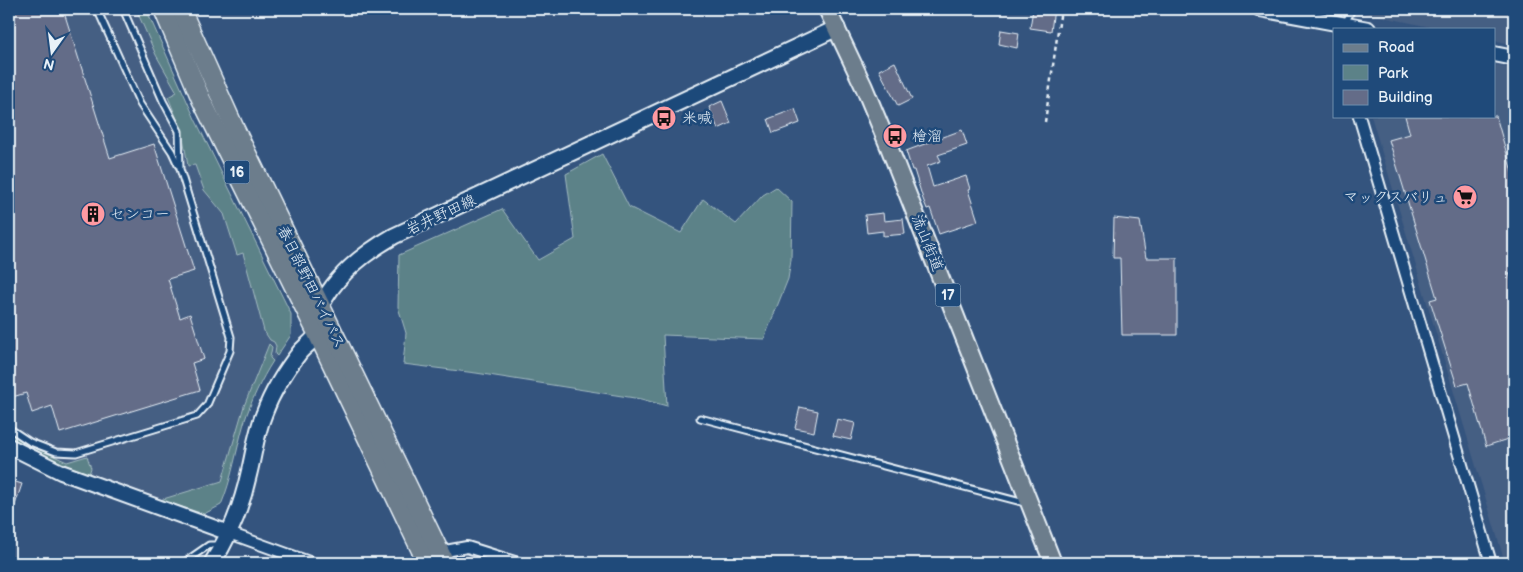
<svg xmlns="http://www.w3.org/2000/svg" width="1523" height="572" font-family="'Balsamiq Sans','Klee One',sans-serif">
<rect width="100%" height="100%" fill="#34547e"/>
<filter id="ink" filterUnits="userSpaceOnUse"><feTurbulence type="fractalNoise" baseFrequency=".02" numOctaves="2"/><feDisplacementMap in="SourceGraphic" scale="10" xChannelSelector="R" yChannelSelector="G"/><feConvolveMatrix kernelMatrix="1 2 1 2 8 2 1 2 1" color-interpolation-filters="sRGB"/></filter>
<g filter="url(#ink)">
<!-- built -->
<g fill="#455e83">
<path d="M9,9H146L195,119L291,314V335L264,375L250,404L227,490L221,505L204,514L68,467L9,439Z"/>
<path d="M1356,9H1514V45L1494,40V29H1439L1355,11Z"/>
<path d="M1494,64L1514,69V563H1505L1371,116H1494Z"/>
</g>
<!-- green -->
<g fill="#5c8288" stroke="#a2bac0">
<path d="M136,9H146L195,119L291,314V335L277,356L275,354L276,346L274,342L270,340L264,331L243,253L237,255L224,214L204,190L195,165L188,166L182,131L168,97L177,92L156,55Z"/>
<path d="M602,154L629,207L681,233L703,199L736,224L763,195L776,187L792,202L791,260L788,279L764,339L663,335L667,406L641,399L476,373L403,364L406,333L398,307L399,255L502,209L538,260L575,239L566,174Z"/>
<path d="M269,344L272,347L270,358L273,361C261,380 251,401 244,423C236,451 232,479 221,505L204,514L160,500L222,481L244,406Z"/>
<path d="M9,432L36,448L67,462L87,456L91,468L89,474L29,451L9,439Z"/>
</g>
<!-- building -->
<g fill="#646c88" stroke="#e8f1f8">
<path d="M9,9H63L110,158L154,144L194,271L168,279L180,318L190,314L204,359L192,363L200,390L60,433L52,406L32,413L26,393L9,398Z"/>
<path d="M1033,9H1054L1051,31L1030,28Z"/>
<path d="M1001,30L1019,33L1017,48L999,44Z"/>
<path d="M895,62L912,99L898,106L879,70Z"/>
<path d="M722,101L731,123L718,129L709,107Z"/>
<path d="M795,109L800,123L773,133L768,119Z"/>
<path d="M1405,116H1496L1514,179V271L1509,273L1514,288V437L1486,446L1468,383L1457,386L1430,300L1437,298L1389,140L1410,134Z"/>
<path d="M962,130L967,145L938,155L941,161L927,166L933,187L966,176L970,189L968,190L978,221L939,234L930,208L927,209L923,199L914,170H912L906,151Z"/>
<path d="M883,213L884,221L903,219L905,234L883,236V231L867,233L865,215Z"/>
<path d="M1114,218L1140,221L1146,258H1177V335H1122L1120,258H1113Z"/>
<path d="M800,407L818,411L814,432L795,428Z"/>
<path d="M837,419L855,423L851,440L833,436Z"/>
<path d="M9,480L22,484L11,517H9Z"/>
</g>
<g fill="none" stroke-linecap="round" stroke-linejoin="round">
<defs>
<g id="service">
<path d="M97,9L140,104L172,152L178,165"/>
<path d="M1345,24L1352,9"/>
<path d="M700,418L1025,503"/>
<path d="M9,428L30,442L56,452L76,453L197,416L207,405L230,351L231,337L180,169L179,131L163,101L123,9"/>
<path d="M183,563L209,545H219"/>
</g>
<g id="minor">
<path d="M1359,116L1491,563"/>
<path d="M229,533L312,563"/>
<path d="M440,552L467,547L518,563"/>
</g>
<g id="tertiary">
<path d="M1260,9L1368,29"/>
<path d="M1494,54L1514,58"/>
<path d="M9,446L61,472L229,533"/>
</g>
<path id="secondary" d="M212,563C230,536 242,505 249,473C254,453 256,433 264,414C272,392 286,370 300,352C305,346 315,340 318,332C320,324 318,314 321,306C335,276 366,252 394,236L837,28"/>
<path id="primary" d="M827,9L864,87L889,147L1053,563"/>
<g id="trunk">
<path d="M163,9L201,99L317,333L427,563"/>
<path d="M181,9L235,129L445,563"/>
</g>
</defs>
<!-- service casing -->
<use href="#service" stroke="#e8f1f8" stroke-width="9"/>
<!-- minor casing -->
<use href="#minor" stroke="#e8f1f8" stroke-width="14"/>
<!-- tertiary casing -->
<use href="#tertiary" stroke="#e8f1f8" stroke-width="18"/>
<!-- secondary casing -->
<use href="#secondary" stroke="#e8f1f8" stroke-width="19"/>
<!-- primary casing -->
<use href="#primary" stroke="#e8f1f8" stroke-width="20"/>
<!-- trunk casing -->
<use href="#trunk" stroke="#e8f1f8" stroke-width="21"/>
<!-- path -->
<path stroke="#e8f1f8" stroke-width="2.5" stroke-dasharray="4 4" stroke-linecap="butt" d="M1045,122L1061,9"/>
<!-- service -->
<use href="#service" stroke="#1f4a7a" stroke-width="5"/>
<!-- minor -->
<use href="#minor" stroke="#1f4a7a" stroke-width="10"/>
<!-- tertiary -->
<use href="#tertiary" stroke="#1f4a7a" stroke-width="14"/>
<!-- secondary -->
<use href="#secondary" stroke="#1f4a7a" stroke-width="15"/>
<!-- primary -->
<use href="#primary" stroke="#6c7d8c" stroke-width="16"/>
<!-- trunk -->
<use href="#trunk" stroke="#6c7d8c" stroke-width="18"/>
</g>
</g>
<!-- icons -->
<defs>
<symbol id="bus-disc" viewBox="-11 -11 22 22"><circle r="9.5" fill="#ff9aa2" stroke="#1f4a7a"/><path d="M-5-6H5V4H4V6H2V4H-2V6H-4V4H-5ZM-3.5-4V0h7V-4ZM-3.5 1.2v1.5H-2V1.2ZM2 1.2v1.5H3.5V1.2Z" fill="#111"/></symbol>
<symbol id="supermarket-disc" viewBox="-11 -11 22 22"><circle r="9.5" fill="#ff9aa2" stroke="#1f4a7a"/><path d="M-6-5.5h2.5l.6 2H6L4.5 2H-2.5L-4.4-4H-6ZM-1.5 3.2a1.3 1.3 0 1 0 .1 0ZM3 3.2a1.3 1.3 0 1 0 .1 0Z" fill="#111"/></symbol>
<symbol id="building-disc" viewBox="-11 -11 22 22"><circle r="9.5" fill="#ff9aa2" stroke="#1f4a7a"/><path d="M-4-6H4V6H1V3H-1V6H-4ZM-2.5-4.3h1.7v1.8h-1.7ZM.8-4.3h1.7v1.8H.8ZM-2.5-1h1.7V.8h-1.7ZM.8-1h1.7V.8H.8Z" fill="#111"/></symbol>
</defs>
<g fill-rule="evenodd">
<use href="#bus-disc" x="650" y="104" width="28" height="28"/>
<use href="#bus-disc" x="881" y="122" width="28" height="28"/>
<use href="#supermarket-disc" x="1451" y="183" width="28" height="28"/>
<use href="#building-disc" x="79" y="200" width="28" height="28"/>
</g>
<g text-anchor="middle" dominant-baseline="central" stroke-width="5" stroke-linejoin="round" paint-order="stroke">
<!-- shield labels -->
<g fill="#1f4a7a" stroke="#acbfd2" stroke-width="1">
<rect x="224.5" y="160.5" width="25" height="23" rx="4"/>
<rect x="935.5" y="283.5" width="25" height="23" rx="4"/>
</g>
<g font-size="14" font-weight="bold" fill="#e8f1f8">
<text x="237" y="172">16</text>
<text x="948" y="295">17</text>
</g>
<!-- poi labels -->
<g font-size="15" fill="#e8f1f8" stroke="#1f4a7a" text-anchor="start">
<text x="682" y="118">米喊</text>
<text x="912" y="136">檜溜</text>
<text x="1448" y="197" text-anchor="end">マックスバリュ</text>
<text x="110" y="214">センコー</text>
</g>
<!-- street labels -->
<g font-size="15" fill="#e8f1f8" stroke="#1f4a7a">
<text transform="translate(441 215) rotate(-25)">岩井野田線</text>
<text transform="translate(927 243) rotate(68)">流山街道</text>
<text transform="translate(311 287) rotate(64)">春日部野田バイパス</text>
</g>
</g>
<!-- margin -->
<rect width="1523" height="572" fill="none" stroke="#1f4a7a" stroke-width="30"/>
<rect x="15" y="15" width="1493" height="542" fill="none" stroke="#e8f1f8" stroke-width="2" filter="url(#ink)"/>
<!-- legend -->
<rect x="1333" y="28" width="162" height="90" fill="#1f4a7a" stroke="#6f8dac"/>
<rect x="1343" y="44" width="25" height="8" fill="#6c7d8c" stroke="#6f8dac"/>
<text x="1378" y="52" font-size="15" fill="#e8f1f8">Road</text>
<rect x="1343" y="65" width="25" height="15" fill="#5c8288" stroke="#6f8dac"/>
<text x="1378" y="78" font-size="15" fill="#e8f1f8">Park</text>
<rect x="1343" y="90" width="25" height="15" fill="#646c88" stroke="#6f8dac"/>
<text x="1378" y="102" font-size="15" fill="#e8f1f8">Building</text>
<!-- north arrow -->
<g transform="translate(52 52) rotate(194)" stroke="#1f4a7a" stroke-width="4" paint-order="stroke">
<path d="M0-4L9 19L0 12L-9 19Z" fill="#e8f1f8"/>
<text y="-8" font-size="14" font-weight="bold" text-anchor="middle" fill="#e8f1f8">N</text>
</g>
</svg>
